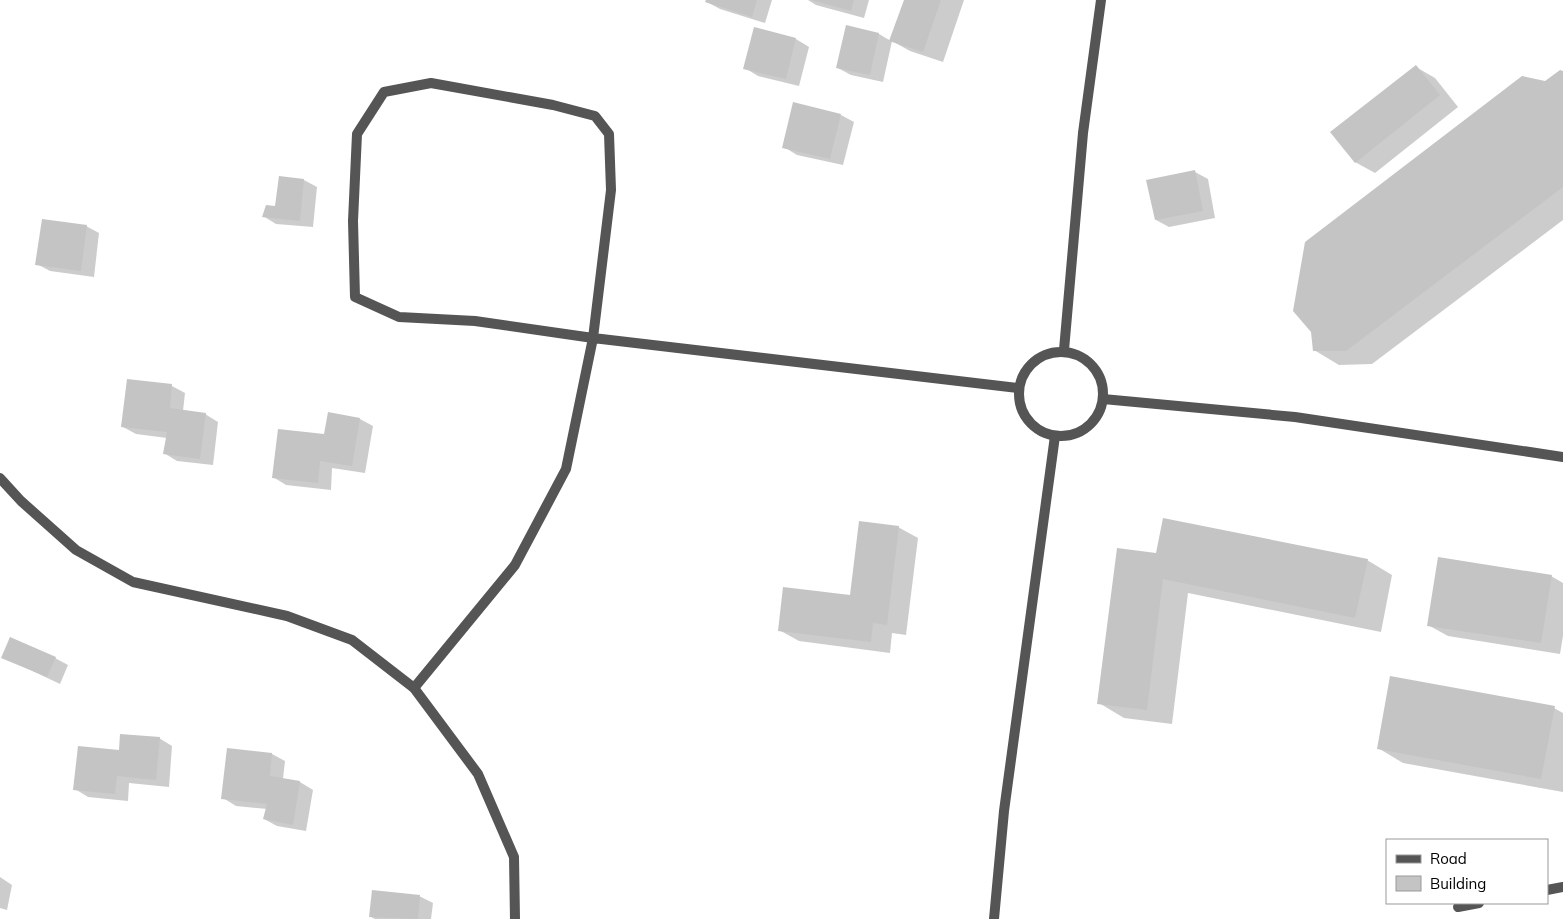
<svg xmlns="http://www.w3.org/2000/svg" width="1563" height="919" font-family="Mulish,sans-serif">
<rect width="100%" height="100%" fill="#fff"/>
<!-- shadow -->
<g fill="#0003">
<path d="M707,0H772L765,23L720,9L707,2Z"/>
<path d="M808,0H869L864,18L816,5Z"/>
<path d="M905,0H964L943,62L910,51L892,41L883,82L851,75L838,68L847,27L879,34L891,41Z"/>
<path d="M796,39L809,47L799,86L758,76L745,68Z"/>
<path d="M1416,67L1435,78L1458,107L1375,173L1355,162Z"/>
<path d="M1563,72V220L1372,364L1339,365L1314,350L1545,82Z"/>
<path d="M841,115L854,122L843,165L797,155L784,147Z"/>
<path d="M1195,172L1208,179L1215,218L1169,227L1156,220Z"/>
<path d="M280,177L304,180L317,187L313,227L276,224L263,216L276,207Z"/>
<path d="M86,226L99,233L94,277L50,271L37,264Z"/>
<path d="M128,380L172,386L185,393L183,411L205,414L218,422L213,465L177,461L164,453L167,438L136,434L123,427Z"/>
<path d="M329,414L360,419L373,426L365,473L332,468L331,490L286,485L273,477L325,436Z"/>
<path d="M898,527L918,538L906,635L892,633L890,653L799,641L779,630L851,597Z"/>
<path d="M1157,554L1367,560L1392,575L1381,632L1188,593L1172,724L1124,718L1099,703Z"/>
<path d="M1551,576L1563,583V636L1560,654L1448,636L1428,625Z"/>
<path d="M3,657L55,658L68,665L60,684Z"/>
<path d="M1554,708L1563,713V792L1403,763L1378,748Z"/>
<path d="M159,738L172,746L169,787L129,783L128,801L88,797L75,789L120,752Z"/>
<path d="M228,749L272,754L285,761L283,779L300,782L313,790L306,831L277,826L264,819L267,809L236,806L223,798Z"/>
<path d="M0,877L12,885L7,910L0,908Z"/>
<path d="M419,896L433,903L431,919H375L371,917Z"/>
</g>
<!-- building -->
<g fill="#c4c4c4">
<path d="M706,0H757L752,17L705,2Z"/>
<path d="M811,0H854L851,11Z"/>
<path d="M904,0H941L923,52L889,41Z"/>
<path d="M846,25L879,33L870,75L836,68Z"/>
<path d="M754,27L796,38L786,79L743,69Z"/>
<path d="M1416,65L1440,95L1355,163L1330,132Z"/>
<path d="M1560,70L1563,71V187L1346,351H1313L1311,332L1293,311L1305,242L1522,76L1545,81Z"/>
<path d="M793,102L841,114L830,159L782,148Z"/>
<path d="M1195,170L1203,211L1155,220L1146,180Z"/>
<path d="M279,176L304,179L300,221L262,217L266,205L275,206Z"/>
<path d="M42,219L87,225L81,271L35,265Z"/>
<path d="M127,379L172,384L170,408L206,413L200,459L163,454L167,432L121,427Z"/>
<path d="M328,412L360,418L352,466L320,461L318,483L272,478L278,429L324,434Z"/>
<path d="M1163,518L1368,559L1355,618L1163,579L1147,710L1097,704L1117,548L1156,553Z"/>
<path d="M859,521L899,526L887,625L873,623L871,642L778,631L783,587L850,595Z"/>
<path d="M1438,557L1552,575L1541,643L1427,626Z"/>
<path d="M10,637L56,657L47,677L1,658Z"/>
<path d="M1390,676L1555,706L1541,779L1377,749Z"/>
<path d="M120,734L160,737L156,780L117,776L115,794L73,790L78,746L119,750Z"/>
<path d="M227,748L272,753L270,776L300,781L293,825L263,819L267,804L221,799Z"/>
<path d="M372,890L420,895L418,919L369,917Z"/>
</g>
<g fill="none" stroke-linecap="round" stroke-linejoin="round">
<!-- minor -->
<g stroke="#555" stroke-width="10">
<path d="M1064,350L1083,133L1101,0"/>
<circle cx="1061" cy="394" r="42"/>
<path d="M1103,399L1295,417L1563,457"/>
<path d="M0,478L21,501L76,550L133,582L287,616L352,640L414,688L478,774L514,857L515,919"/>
<path d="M414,688L515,565L566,469L593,338L611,190L609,134L595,116L553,105L431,83L384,92L357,134L353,221L355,297L399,317L475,321L593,338L1018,388"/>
<path d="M1547,890L1563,887"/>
<path d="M1458,907L1479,903"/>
<path d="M994,919L1004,811L1055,436"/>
</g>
</g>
<!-- legend -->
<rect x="1386" y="839" width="162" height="65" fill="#ffffff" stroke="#999999"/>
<rect x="1396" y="855" width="25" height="8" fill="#555555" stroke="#999999"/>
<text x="1430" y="864" font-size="15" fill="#000000">Road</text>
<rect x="1396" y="876" width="25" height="15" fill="#c4c4c4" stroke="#999999"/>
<text x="1430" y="889" font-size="15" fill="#000000">Building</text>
</svg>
